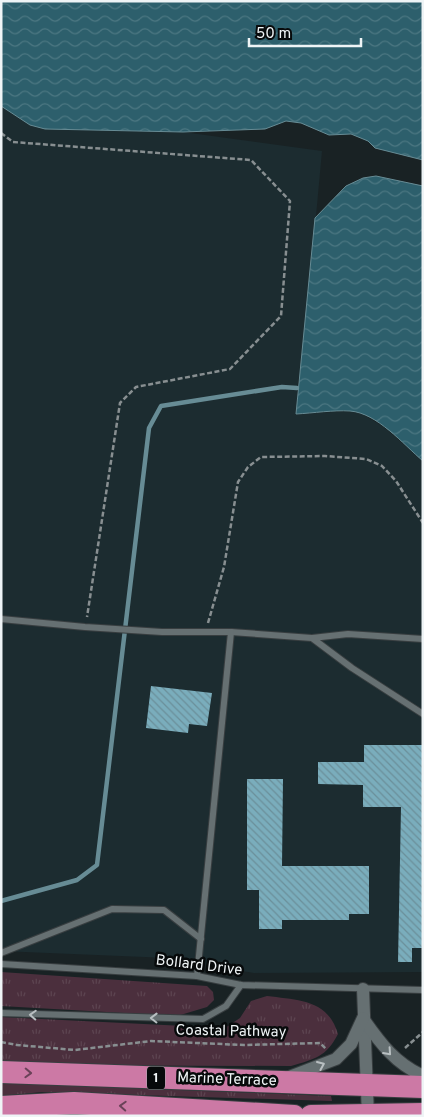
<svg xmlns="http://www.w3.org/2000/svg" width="424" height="1117" font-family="Overpass,sans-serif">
<defs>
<pattern id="grass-tufts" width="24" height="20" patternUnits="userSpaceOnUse" patternTransform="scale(1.25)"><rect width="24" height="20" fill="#4b2f3d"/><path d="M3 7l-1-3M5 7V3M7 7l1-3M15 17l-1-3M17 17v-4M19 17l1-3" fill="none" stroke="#5c4450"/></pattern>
<pattern id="water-waves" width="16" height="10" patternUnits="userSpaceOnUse" patternTransform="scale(1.25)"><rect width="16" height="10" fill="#2d5f6c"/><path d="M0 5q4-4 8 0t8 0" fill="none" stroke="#4c7782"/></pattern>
<pattern id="building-back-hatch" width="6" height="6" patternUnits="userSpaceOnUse" patternTransform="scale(1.25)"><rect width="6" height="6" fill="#7aadbc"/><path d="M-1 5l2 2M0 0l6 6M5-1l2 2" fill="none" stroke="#6b8f9a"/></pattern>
</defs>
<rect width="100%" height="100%" fill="#192224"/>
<!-- built -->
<path fill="#1c2c30" d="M1,106L19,118L75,130L183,132L322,151L303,357L297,388V414L352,411L364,415L384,427L423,461V972L254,973L169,958L1,951Z"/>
<!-- grass -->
<g fill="url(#grass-tufts)">
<path d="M1,972L207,986L213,992L214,1000L207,1007L177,1016L1,1006Z"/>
<path d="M267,996C297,1000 328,999 338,1034C326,1057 315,1059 291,1066L1,1065V1017L225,1028L240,1018L251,1001Z"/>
<path d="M1,1083L331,1096L332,1101L42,1092L1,1096Z"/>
</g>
<!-- water -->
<g fill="url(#water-waves)" stroke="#678c95">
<path d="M1,1H423V160L375,148L368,141L351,134L329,135L301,123L286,121L265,129L183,132L45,129L30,125L1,106Z"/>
<path d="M376,176L423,186V461C403,444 377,413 350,411C333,410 314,413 296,414L315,218L346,186L363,178Z"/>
</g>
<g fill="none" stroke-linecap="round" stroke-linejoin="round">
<!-- stream -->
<path stroke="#678c95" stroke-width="4.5" d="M1,901L77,880L97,865L149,428L161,406L282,387L297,388"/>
</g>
<!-- building -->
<g fill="url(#building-back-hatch)">
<path d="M151,686L212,693L207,726L189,724L188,733L146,728Z"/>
<path d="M364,745H423V948H412V962H398L401,807H363V785L318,784V762H364Z"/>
<path d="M247,779H283L282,866H369V914H349V920H282V929H259V890H247Z"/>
</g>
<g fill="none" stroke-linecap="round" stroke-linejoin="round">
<defs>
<g id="lane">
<path d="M1,619L85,627L162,632H231L312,638L352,668L423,714"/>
<path d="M312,638L348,634L423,639"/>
<path d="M1,953L112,909L164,910L201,939"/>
<path d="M1,964L197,976L241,985L423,990"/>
<path d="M197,976L231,632"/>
<path d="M1,1013L203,1019L226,1006L241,985"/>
</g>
<g id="street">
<path d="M363,989L368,1116"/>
<path d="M364,1020C381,1044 395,1063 423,1076"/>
<path d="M289,1077L336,1059L351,1044L363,1018"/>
</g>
<g id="highway">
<path d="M1,1072L423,1087"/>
<path d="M1,1107L74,1103L294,1116"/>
<path d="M311,1116L423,1114"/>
</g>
</defs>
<!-- lane casing -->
<use href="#lane" stroke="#383e40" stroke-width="8"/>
<!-- street casing -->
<use href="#street" stroke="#383e40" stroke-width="14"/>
<!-- highway casing -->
<use href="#highway" stroke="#383e40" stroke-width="24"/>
<!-- path -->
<g stroke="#888f91" stroke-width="2.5" stroke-dasharray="5 2.5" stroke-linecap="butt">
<path d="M1,133L13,142L251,160L290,201L281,316L230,369L136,387L120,403L87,617"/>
<path d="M208,623L224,567L238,482L248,467L261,457L325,456L366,459L382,466L396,481L423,523"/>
<path d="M1,1042L17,1045L75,1050L151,1041L244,1045L320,1043L326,1049"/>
<path d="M405,1048L423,1032"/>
</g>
<!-- lane -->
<use href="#lane" stroke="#667072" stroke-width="6"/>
<!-- street -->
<use href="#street" stroke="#667072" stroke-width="12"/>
<!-- highway -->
<use href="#highway" stroke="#cc79a5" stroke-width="22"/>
</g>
<!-- one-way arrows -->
<defs><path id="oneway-chevron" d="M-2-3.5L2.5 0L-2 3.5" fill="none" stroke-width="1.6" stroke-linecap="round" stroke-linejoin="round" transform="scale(1.25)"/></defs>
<g stroke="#b8bfc1">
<use href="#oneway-chevron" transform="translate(33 1015) rotate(-177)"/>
<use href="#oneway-chevron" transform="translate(154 1018) rotate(-179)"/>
<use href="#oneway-chevron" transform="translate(388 1052) rotate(48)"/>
<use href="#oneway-chevron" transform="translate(321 1065) rotate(-23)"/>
</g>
<g stroke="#6a4258">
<use href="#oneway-chevron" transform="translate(28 1073) rotate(2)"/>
<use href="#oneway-chevron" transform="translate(123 1106) rotate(-177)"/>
</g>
<g text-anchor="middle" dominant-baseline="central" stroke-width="5" stroke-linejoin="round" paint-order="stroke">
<!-- shield labels -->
<rect fill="#070a0b" stroke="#a9aeb0" stroke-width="1" x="147" y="1066.5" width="18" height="23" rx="4"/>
<g font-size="14" font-weight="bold" fill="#eff4f6">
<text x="156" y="1078">1</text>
</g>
<!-- street labels -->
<g font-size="15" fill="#eff4f6" stroke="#070a0b">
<text transform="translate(199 966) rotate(7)">Bollard Drive</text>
<text transform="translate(231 1032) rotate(1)">Coastal Pathway</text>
<text transform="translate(227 1080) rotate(2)">Marine Terrace</text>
</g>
</g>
<!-- border -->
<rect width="424" height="1117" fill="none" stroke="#eff4f6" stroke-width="5"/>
<!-- scale -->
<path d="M249 38v8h112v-8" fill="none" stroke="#eff4f6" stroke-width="2.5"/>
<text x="256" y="38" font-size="15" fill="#eff4f6" stroke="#070a0b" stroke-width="4" paint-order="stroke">50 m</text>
</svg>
